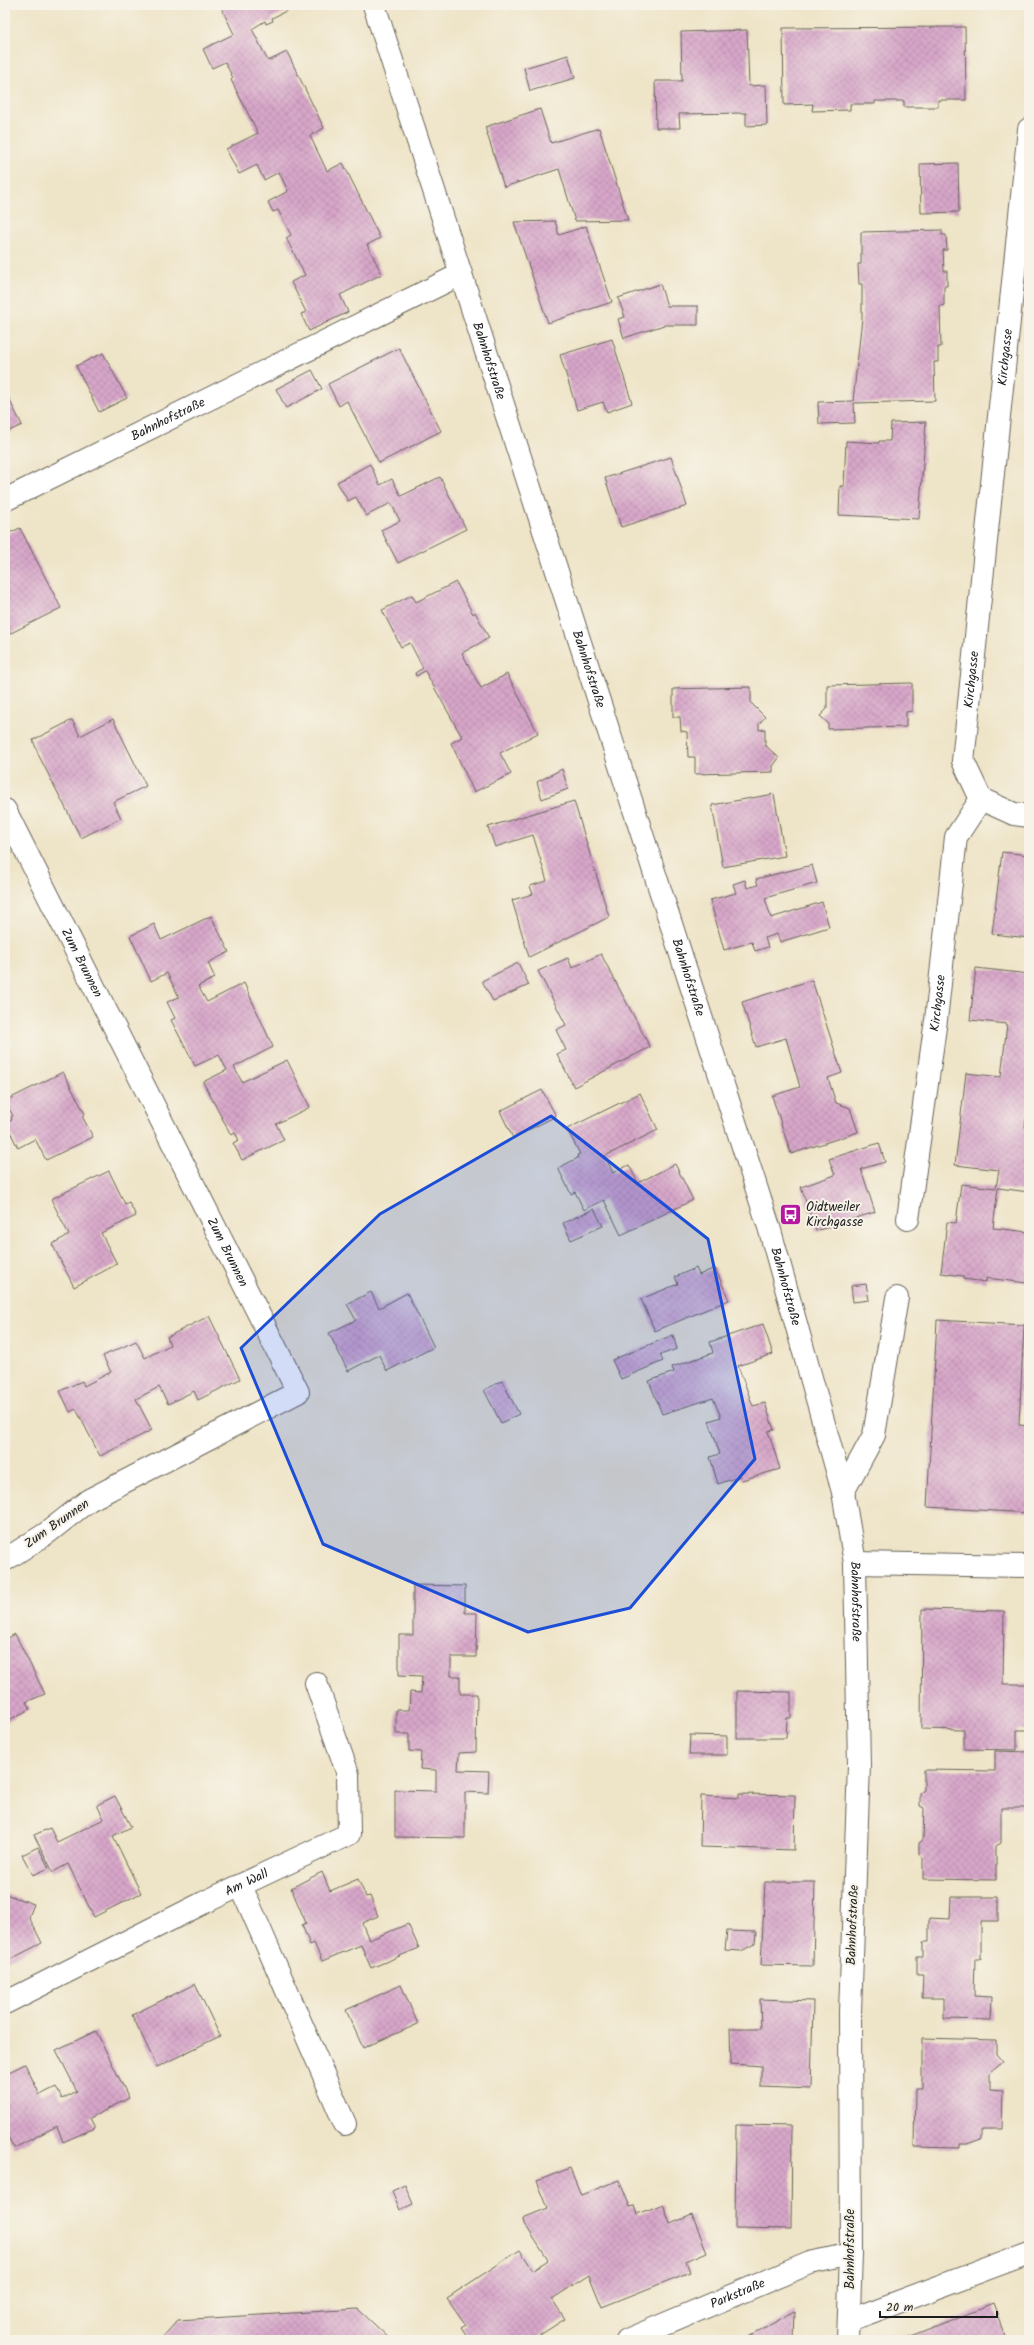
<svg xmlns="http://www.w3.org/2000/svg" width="1034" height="2345" font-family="Kalam,sans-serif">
<defs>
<pattern id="building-cross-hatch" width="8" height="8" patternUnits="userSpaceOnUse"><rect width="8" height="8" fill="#d7a6c9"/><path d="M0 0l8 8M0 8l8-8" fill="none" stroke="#b88eac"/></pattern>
</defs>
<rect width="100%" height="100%" fill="#f7f3e8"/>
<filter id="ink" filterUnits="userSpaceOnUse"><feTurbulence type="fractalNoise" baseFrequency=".025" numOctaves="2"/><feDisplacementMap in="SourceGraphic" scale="8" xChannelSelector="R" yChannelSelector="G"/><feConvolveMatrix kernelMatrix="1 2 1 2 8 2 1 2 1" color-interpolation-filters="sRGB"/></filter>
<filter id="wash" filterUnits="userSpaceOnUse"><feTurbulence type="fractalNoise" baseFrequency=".012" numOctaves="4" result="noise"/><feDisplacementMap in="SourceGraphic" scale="16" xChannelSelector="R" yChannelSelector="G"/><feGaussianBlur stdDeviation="0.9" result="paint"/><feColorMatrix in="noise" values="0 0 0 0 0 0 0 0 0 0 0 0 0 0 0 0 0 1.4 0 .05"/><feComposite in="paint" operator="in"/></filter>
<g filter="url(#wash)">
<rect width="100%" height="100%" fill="#eee4c7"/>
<g id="blocks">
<!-- building -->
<g fill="url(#building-cross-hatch)">
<path d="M220,5H298L272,18L273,21L266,24L265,21L252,29L268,61L287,52L324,128L310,136L327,171L343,163L380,238L367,245L382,274L340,295L348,312L309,331L301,314L306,312L291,282L305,275L286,238L291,235L278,210L273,212L268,202L288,191L279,172L264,180L257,165L239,174L226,149L258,133L231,80L233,78L225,62L212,68L203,49L234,34Z"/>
<path d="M965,27L966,100H938V107H904V101H875V104H850V110L812,111L813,104L784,105L783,28Z"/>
<path d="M747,30L749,86L766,85L767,125L746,126V113L679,114L680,128H656L655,81H682L681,32Z"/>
<path d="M568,55L575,78L530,91L524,68Z"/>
<path d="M540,109L551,143L599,128L628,220L575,221L559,169L504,187L485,127Z"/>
<path d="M958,163L959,212L921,213L920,164Z"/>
<path d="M555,221L559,235L586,226L612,302L548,323L514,222Z"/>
<path d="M942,230V235H946L947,250H943L944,271H947V286H944V305L940,306L941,347H938V362H934L935,401L854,403L855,423L819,424L818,402L853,401L862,318V284H859L858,264H861V232Z"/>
<path d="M660,284L667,306H698V325H664L624,338L618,319L625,317L618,298Z"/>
<path d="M612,339L632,403L607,412L603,402L577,410L560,355Z"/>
<path d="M399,348L441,431L379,463L347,401L339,406L328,384Z"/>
<path d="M103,353L127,398L99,412L76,366Z"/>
<path d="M312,370L322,389L286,408L276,389Z"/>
<path d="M5,391L22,425L5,433Z"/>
<path d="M926,422L919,519L839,515L840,486H844L846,441L879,443V441H890L891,423Z"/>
<path d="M671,457L687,506L621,527L605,478Z"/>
<path d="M370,464L380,485L392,479L401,496L440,477L466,529L398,563L381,530L400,521L391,503L366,516L356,497L348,501L337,482Z"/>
<path d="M20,528L61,608L5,636V535Z"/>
<path d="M456,582L473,614L475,612L489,638L462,653L472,672L481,688L507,674L538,733L500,753L511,774L474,792L451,743L462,737L425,671L416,676L415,673L423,668L410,643L401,647L382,610L412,595L416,602Z"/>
<path d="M1028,644H1029V670L1025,669Z"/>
<path d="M912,683V711L906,712V727L828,729V723L820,716L827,709V685Z"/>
<path d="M751,687V703L765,717L759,724V730L765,729V745L779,758L773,766V772L695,774V757H688L687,732L681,731L680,717H673V689Z"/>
<path d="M113,719L146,786L113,802L121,818L81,838L39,756L33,740L72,720L80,736Z"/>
<path d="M562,769L568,789L542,799L537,782Z"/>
<path d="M774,794L785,856L723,867L712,805Z"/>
<path d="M574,801L609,917L529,957L512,900L533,894L530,886L547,881L533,835L495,847L488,827Z"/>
<path d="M1002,852L1029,855V938L992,934Z"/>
<path d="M812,865L817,883L765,898L771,918L822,902L829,927L780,942L777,934L765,938L768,947L755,951L752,942L724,950L710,900L736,893L733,884L745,880L747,888L758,885L756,879Z"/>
<path d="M211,916L229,952L208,963L215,978L198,986L207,1002L244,983L273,1047L234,1067L242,1082L287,1060L310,1107L276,1124L284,1140L242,1160L233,1143L239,1140L235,1133L231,1135L203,1082L227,1070L219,1055L195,1066L171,1020L175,1018L167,1002L179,997L167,973L151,981L130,936L154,924L161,940Z"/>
<path d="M601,954L650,1047L574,1087L557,1054L566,1050L556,1030L566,1025L538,971L568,958L572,968Z"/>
<path d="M518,963L529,985L493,1001L482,981Z"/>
<path d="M976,968L1029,974V1095L1025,1127H1029L1026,1164L1029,1165V1192L998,1188L993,1228L1029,1232L1027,1283L986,1278V1282L963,1279V1276L941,1273L947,1222L956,1223L961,1184L996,1188L999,1170L955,1165L966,1073L1001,1077L1007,1024L970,1020Z"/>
<path d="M812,980L842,1073L828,1078L836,1103L850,1108L858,1132L791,1154L772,1096L800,1087L786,1038L756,1047L742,1002Z"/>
<path d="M63,1072L85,1114L82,1116L93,1137L46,1160L35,1139L18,1148L6,1123L12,1120L11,1117L13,1116L5,1101Z"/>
<path d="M542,1090L556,1116L513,1138L500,1111Z"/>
<path d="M640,1093L658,1130L605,1156L613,1173L629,1165L638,1183L675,1164L693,1200L621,1235L604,1200L584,1210L575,1192L571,1194L558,1168L578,1158L577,1155L580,1154L567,1129Z"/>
<path d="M879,1143L885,1162L861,1169L875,1212L816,1231L801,1187L835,1175L829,1159Z"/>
<path d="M109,1171L125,1204L129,1202L136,1216L101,1233L117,1264L74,1287L52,1244L69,1235L51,1199Z"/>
<path d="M594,1209L603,1226L571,1240L563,1223Z"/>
<path d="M696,1268L699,1275L715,1268L729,1300L655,1331L641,1299L678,1284L675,1277Z"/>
<path d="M866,1284L869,1300L853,1302L851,1286Z"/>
<path d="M371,1292L379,1308L407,1293L434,1347L387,1371L379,1355L348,1371L329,1333L356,1320L347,1304Z"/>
<path d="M209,1316L240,1379L198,1400L194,1391L168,1404L159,1387L136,1399L152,1430L100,1456L76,1409L70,1412L60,1391L82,1381L84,1386L111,1372L103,1356L136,1341L145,1358L170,1345L167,1337Z"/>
<path d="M937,1320L1024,1325L1019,1425L1029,1426V1513L927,1507Z"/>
<path d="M763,1324L773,1354L738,1366L753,1406L765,1403L774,1430L768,1431L780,1469L742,1480L741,1476L718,1484L710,1457L720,1454L709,1421L721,1417L713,1398L662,1414L649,1381L674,1372L672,1367L713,1353L710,1342Z"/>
<path d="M673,1335L677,1349L660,1355L663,1361L621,1379L612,1360Z"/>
<path d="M502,1381L519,1414L501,1423L484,1390Z"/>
<path d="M413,1585L465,1586V1613H477L476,1657H451V1676H460V1694H477L476,1752L459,1753L458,1770L489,1771L488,1793L465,1792V1838L395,1837V1790L436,1791V1770L420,1769L421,1752L409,1751V1734H396V1710H409L410,1692L421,1693L422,1676L399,1675V1635H413Z"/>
<path d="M922,1609L1004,1611L1003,1684H1029V1730H1017V1750L964,1749V1730L921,1729Z"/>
<path d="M15,1634L45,1694L26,1702L30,1709L5,1722V1640Z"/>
<path d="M737,1691L791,1692V1718H787L786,1738H737Z"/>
<path d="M690,1735L727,1736V1755H689Z"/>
<path d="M995,1751L1029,1752V1808H1001V1843L996,1846V1880L923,1879V1858L919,1855V1843L923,1840L924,1808L920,1806V1793L924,1790V1770L995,1771Z"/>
<path d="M739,1794L795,1795L794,1850L700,1847L701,1796L739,1798Z"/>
<path d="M115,1796L131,1827L113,1836L141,1893L94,1917L68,1864L53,1872L34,1835L50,1828L57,1842L104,1819L97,1805Z"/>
<path d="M38,1847L49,1868L33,1875L22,1855Z"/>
<path d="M322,1872L330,1891L358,1879L366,1897L370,1896L378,1916L362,1923L369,1940L408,1924L419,1948L371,1968L361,1945L322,1961L314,1943L310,1945L302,1925L306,1923L291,1888Z"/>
<path d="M765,1882H815L813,1966L761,1965Z"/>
<path d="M5,1894L34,1904L29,1917L42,1943L5,1962Z"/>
<path d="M951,1897H998V1921H981V1959H975L974,1996L992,1997L991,2020L944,2019V1998H922L923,1974H917V1957H923V1942H929V1918L950,1919Z"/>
<path d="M727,1931L756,1932L755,1944L741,1951L725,1950Z"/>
<path d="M195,1984L220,2036L157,2067L132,2015Z"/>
<path d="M401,1985L418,2024L363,2048L346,2010Z"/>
<path d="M760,1999L813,2001L811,2089L761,2087V2066L731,2064L730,2028H761Z"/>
<path d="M96,2031L129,2098L90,2118L95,2128L63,2142L57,2126L14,2148L5,2131V2074L25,2064L40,2095L56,2087L62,2099L77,2091L56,2050Z"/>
<path d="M922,2038L996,2040V2054L1003,2062L990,2073V2089L1003,2090L1002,2129H981V2139L967,2144H959V2148L914,2147L915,2088H922Z"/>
<path d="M736,2125L792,2126L791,2229L735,2228Z"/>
<path d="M570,2168L581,2195L619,2180L630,2207L635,2206L638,2214L663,2204L670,2224L692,2215L707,2252L686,2261L690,2272L602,2307L589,2275L552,2299L565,2319L532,2340H469L461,2328L466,2325L447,2298L520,2250L533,2270L548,2260L524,2223L523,2218L548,2208L537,2181Z"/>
<path d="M405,2185L413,2204L400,2210L392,2191Z"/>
<path d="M993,2304L1007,2340H903L946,2323Z"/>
<path d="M358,2309L391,2340H160L178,2320Z"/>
<path d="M795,2311L794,2340H743Z"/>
</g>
</g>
</g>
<g filter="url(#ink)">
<use href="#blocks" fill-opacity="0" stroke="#666258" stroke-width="1"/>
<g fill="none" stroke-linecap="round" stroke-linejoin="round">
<defs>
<g id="minor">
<path id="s1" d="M374,5L769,1227L843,1492L855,1563L859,1765L850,2012L851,2254L848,2340"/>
<path id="s2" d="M5,500L461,274"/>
<path id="s3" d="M981,799L963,761L1029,129"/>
<path d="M981,799L1014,814L1029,816"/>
<path id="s4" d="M5,810L298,1392L89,1500L47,1533L5,1560"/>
<path id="s5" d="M908,1219L936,1020L956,837L981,799"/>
<path d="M843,1492L874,1435L897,1298"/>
<path d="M855,1563L1029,1566"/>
<path d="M241,1886L345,2124"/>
<path id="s6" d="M5,2003L203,1903L349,1834L348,1774L316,1683"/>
<path d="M850,2320L1029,2253"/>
<path id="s7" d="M627,2340L810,2263L851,2254"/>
</g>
</defs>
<!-- minor casing -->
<use href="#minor" stroke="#666258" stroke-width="24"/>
<!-- minor -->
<use href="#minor" stroke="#fff" stroke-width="22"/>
</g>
</g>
<!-- marked area -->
<path fill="#1d4ed8" fill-opacity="0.2" stroke="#1d4ed8" stroke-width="3" stroke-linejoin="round" d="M551,1116L708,1239L755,1459L630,1608L528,1632L323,1544L241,1348L380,1214Z"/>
<!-- icons -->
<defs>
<symbol id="bus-square" viewBox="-11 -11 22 22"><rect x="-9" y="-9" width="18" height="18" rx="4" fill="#b5179e" stroke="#f7f3e8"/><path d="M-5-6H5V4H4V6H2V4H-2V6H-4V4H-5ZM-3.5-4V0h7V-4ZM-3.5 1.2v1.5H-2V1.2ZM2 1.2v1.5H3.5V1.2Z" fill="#fff"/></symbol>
</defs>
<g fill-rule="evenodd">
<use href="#bus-square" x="778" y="1202" width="25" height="25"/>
</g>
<g text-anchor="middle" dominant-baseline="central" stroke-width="4" stroke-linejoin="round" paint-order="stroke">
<!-- street labels -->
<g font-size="13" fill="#1c1c1c" stroke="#f7f3e8">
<text stroke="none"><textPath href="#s3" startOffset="448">Kirchgasse</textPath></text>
<text stroke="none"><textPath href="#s1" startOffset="374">Bahnhofstraße</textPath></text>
<text stroke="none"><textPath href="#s2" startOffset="182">Bahnhofstraße</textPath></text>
<text stroke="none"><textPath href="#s1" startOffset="698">Bahnhofstraße</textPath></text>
<text stroke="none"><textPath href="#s3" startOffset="124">Kirchgasse</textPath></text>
<text stroke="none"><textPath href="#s4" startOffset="171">Zum Brunnen</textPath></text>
<text stroke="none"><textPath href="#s1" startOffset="1022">Bahnhofstraße</textPath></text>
<text stroke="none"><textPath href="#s5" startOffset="218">Kirchgasse</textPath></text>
<text stroke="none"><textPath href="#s4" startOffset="495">Zum Brunnen</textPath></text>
<text stroke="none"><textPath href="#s1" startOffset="1346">Bahnhofstraße</textPath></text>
<text transform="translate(57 1524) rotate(-35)">Zum Brunnen</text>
<text stroke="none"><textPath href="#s1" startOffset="1670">Bahnhofstraße</textPath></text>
<text stroke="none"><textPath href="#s6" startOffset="270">Am Wall</textPath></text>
<text transform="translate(853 1925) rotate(-88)">Bahnhofstraße</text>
<text transform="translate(850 2249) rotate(-90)">Bahnhofstraße</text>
<text stroke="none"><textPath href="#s7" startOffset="120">Parkstraße</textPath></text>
</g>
<!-- poi labels -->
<g font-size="13" fill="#1c1c1c" stroke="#f7f3e8" text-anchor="start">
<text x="806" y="1207">Oidtweiler<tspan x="806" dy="15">Kirchgasse</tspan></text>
</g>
</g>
<!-- margin -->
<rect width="1034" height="2345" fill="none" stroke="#f7f3e8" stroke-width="20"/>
<!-- scale -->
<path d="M880 2311v6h117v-6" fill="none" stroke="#1c1c1c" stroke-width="2"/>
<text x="886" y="2311" font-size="12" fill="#1c1c1c" stroke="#f7f3e8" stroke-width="3" paint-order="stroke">20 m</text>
</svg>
